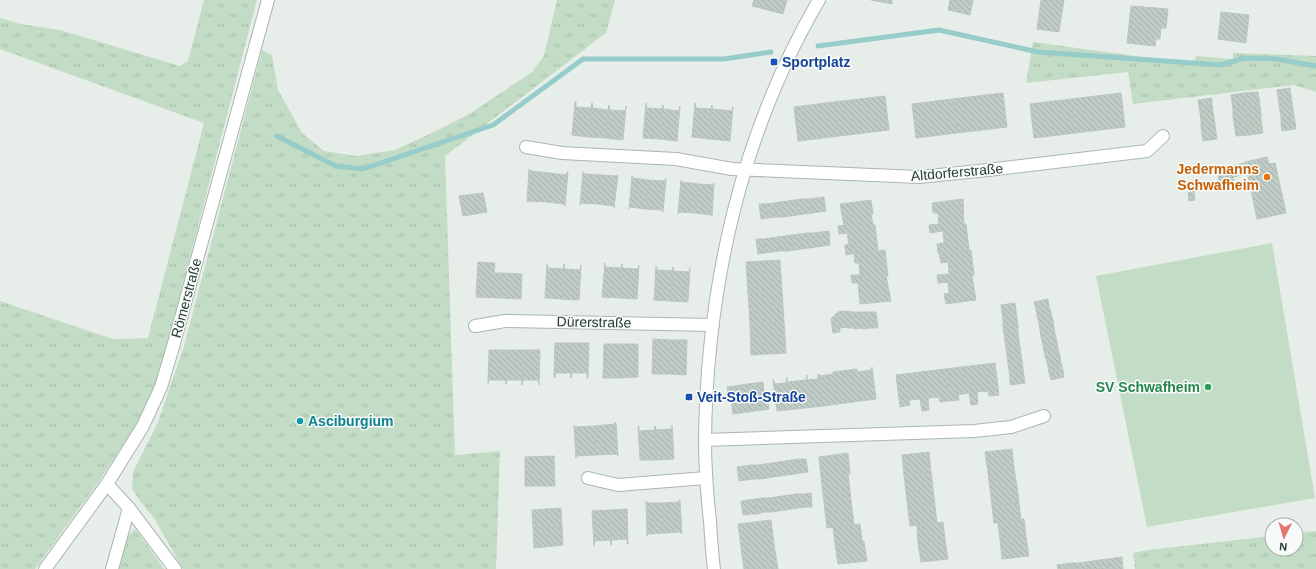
<svg xmlns="http://www.w3.org/2000/svg" width="1316" height="569" font-family="Arial,sans-serif">
<defs>
<pattern id="grass-tufts" width="24" height="20" patternUnits="userSpaceOnUse"><rect width="24" height="20" fill="#c3dcc5"/><path d="M3 7l-1-3M5 7V3M7 7l1-3M15 17l-1-3M17 17v-4M19 17l1-3" fill="none" stroke="#a8beaa"/></pattern>
<pattern id="building-back-hatch" width="6" height="6" patternUnits="userSpaceOnUse"><rect width="6" height="6" fill="#bfcbc5"/><path d="M-1 5l2 2M0 0l6 6M5-1l2 2" fill="none" stroke="#a4afaa"/></pattern>
</defs>
<rect width="100%" height="100%" fill="#e7eee9"/>
<!-- grass -->
<g fill="url(#grass-tufts)">
<path d="M204,0H257L159,376L143,414L100,480L35,569H0V301L113,339L148,338L204,123L0,49V18L20,24L60,30L180,66L188,61Z"/>
<path d="M557,0H615L606,33L445,156L455,455L500,451L496,569H183L154,518L140,501L132,489L133,472L158,422L184,346L262,50L272,55L278,90L302,133L324,151L356,156L395,150L438,130L471,113L532,72L544,56Z"/>
<path d="M1033,42L1194,64L1196,56L1233,59V53L1316,56V92L1294,85L1133,104L1128,72L1026,83Z"/>
<path d="M135,529L156,557L164,569H118L127,537Z"/>
<path d="M1316,531V569H1135L1133,553L1148,550L1272,536V549H1296V533Z"/>
</g>
<!-- green -->
<path fill="#c3dcc5" d="M1272,243L1315,498L1147,527L1096,276Z"/>
<g fill="none" stroke-linecap="round" stroke-linejoin="round">
<!-- stream -->
<g stroke="#96ccca" stroke-width="5">
<path d="M818,46L939,30L1038,52L1221,65L1244,58L1277,59L1316,66"/>
<path d="M277,136L336,166L363,169L493,125L583,59H724L771,52"/>
</g>
</g>
<!-- building -->
<g fill="url(#building-back-hatch)" stroke="#bac7bf">
<path d="M754,0H787L783,14L752,6Z"/>
<path d="M871,0H892V4Z"/>
<path d="M950,0H973L970,15L948,10Z"/>
<path d="M1041,0H1064L1059,32L1037,29Z"/>
<path d="M1131,6L1168,9L1166,28H1161L1160,39H1156L1155,46L1127,43Z"/>
<path d="M1221,12L1249,15L1246,43L1218,39Z"/>
<path d="M1290,88L1291,95L1278,97L1277,90Z"/>
<path d="M1258,92L1259,99L1245,101L1244,93Z"/>
<path d="M1003,93L1007,127L957,133L952,99Z"/>
<path d="M1121,93L1125,127L1075,133L1071,99Z"/>
<path d="M1244,93L1245,101L1232,102L1231,95Z"/>
<path d="M1291,95L1292,102L1279,104L1278,97Z"/>
<path d="M885,96L889,130L839,136L834,102Z"/>
<path d="M1212,98V105L1199,106L1198,100Z"/>
<path d="M952,99L957,133L916,138L912,104Z"/>
<path d="M1071,99L1075,133L1034,138L1030,104Z"/>
<path d="M1259,99L1260,106L1246,107L1245,101Z"/>
<path d="M1245,101L1246,107L1233,109L1232,102Z"/>
<path d="M575,102H576V107L591,108L592,103L589,137L572,135Z"/>
<path d="M834,102L839,136L798,141L794,107Z"/>
<path d="M1292,102L1293,109L1280,110L1279,104Z"/>
<path d="M592,103L593,108L608,110L609,105L606,138L589,137Z"/>
<path d="M646,103L647,108L662,109L663,105L660,139L643,138Z"/>
<path d="M695,103L696,108L712,109V105L709,139L692,137Z"/>
<path d="M609,105L610,110L625,111L626,106L623,140L606,138Z"/>
<path d="M663,105V109L679,111L680,106L677,141L660,139Z"/>
<path d="M712,105V109L732,111L733,107L730,141L709,139Z"/>
<path d="M1212,105L1213,112L1200,113L1199,106Z"/>
<path d="M1260,106L1261,113L1247,114L1246,107Z"/>
<path d="M1246,107L1247,114L1233,116V109Z"/>
<path d="M1293,109L1294,116L1281,117L1280,110Z"/>
<path d="M1213,112L1214,118L1201,120L1200,113Z"/>
<path d="M1261,113V120L1248,121L1247,114Z"/>
<path d="M1247,114L1248,121L1234,123L1233,116Z"/>
<path d="M1294,116L1295,122L1281,124V117Z"/>
<path d="M1214,118L1215,125L1201,127V120Z"/>
<path d="M1261,120L1262,126L1249,128L1248,121Z"/>
<path d="M1248,121L1249,128L1235,130L1234,123Z"/>
<path d="M1295,122L1296,129L1282,131L1281,124Z"/>
<path d="M1215,125L1216,132L1202,134L1201,127Z"/>
<path d="M1262,126L1263,133L1249,135V128Z"/>
<path d="M1249,128V135L1236,136L1235,130Z"/>
<path d="M1216,132L1217,139L1203,141L1202,134Z"/>
<path d="M1267,157L1269,164L1275,163L1286,213L1257,219L1245,162Z"/>
<path d="M1245,163L1247,174L1233,177L1234,184L1220,186L1217,169Z"/>
<path d="M529,169L531,171L550,173L547,202L528,201L527,202Z"/>
<path d="M567,172H568L565,206L564,204L547,202L550,173L567,175Z"/>
<path d="M583,172L584,174L600,175L598,204L581,203L580,205Z"/>
<path d="M600,175L616,176L618,175L614,208V206L598,204Z"/>
<path d="M632,176L633,178L649,180L646,209L630,207L629,209Z"/>
<path d="M665,179H666L663,212L662,210L646,209L649,180L665,181Z"/>
<path d="M681,180L682,182L698,184L695,213L679,212L678,214Z"/>
<path d="M714,183L712,216L711,215L695,213L698,184L714,185Z"/>
<path d="M1194,191L1195,200L1189,201L1188,193Z"/>
<path d="M483,193L487,212L463,216L459,196Z"/>
<path d="M824,197L826,211L819,212L817,198Z"/>
<path d="M817,198L819,212L812,213L810,199Z"/>
<path d="M803,199L804,214L797,215L795,200Z"/>
<path d="M803,199H810L812,213L804,214Z"/>
<path d="M963,199L964,224H966L969,250L938,253L937,244L944,243L943,231L930,233L929,225L939,224L938,213H933L932,203Z"/>
<path d="M795,200L797,215L790,216L788,201Z"/>
<path d="M871,200L873,214H871L873,225H875L878,250L846,255L845,245L849,244L847,233L839,234L838,226L844,225L840,204Z"/>
<path d="M788,201L790,216L783,217L781,202Z"/>
<path d="M781,202L783,217H775L774,203Z"/>
<path d="M774,203L775,217L768,218L766,204Z"/>
<path d="M759,204H766L768,218L761,219Z"/>
<path d="M829,231L830,245L823,246L821,232Z"/>
<path d="M821,232L823,246L816,247L814,233Z"/>
<path d="M807,233L809,248L801,249L800,234Z"/>
<path d="M807,233H814L816,247L809,248Z"/>
<path d="M800,234L801,249L794,250L792,235Z"/>
<path d="M792,235L794,250L787,251L785,236Z"/>
<path d="M785,236L787,251H780L778,237Z"/>
<path d="M778,237L780,251L772,252L771,238Z"/>
<path d="M771,238L772,252L765,253L763,239Z"/>
<path d="M756,239H763L765,253L758,254Z"/>
<path d="M885,250L888,276H886L891,301L860,304L858,283H852L851,275H860L859,263H855L854,254Z"/>
<path d="M971,250L974,275L972,276L976,300L946,304L944,294L949,293L948,282L938,283L937,275L949,274L948,262L941,263L939,253Z"/>
<path d="M780,260L782,291L748,293L746,262Z"/>
<path d="M478,262L495,263L494,273H502L501,298L476,297Z"/>
<path d="M605,263V267L621,268L622,264L620,298L602,297Z"/>
<path d="M547,264L548,268L564,269V264L562,299L545,298Z"/>
<path d="M564,264V269L580,270L581,265L579,300L562,299Z"/>
<path d="M622,264V268L638,269L639,265L637,299L620,298Z"/>
<path d="M656,266L657,270L672,271L673,267L671,301L654,300Z"/>
<path d="M673,267V271L689,272L690,268L688,302L671,301Z"/>
<path d="M502,273L522,274L521,299L501,298Z"/>
<path d="M782,291L784,322L750,324L748,293Z"/>
<path d="M1048,299L1049,306L1036,309L1034,302Z"/>
<path d="M1015,303L1016,311L1002,312L1001,305Z"/>
<path d="M1049,306L1051,313L1037,316L1036,309Z"/>
<path d="M845,311L853,312L855,328H847Z"/>
<path d="M845,311L847,327L840,328L838,312Z"/>
<path d="M1016,311L1017,318L1003,320L1002,312Z"/>
<path d="M838,312L840,332L833,333L831,319Z"/>
<path d="M853,312H861L862,328L855,329Z"/>
<path d="M861,312H868L870,328L863,329Z"/>
<path d="M868,312H876L878,328H870Z"/>
<path d="M1051,313L1053,320L1039,323L1037,316Z"/>
<path d="M1017,318L1018,325L1003,327V320Z"/>
<path d="M1053,320L1054,328L1040,330L1039,323Z"/>
<path d="M784,322L786,353L751,355L750,324Z"/>
<path d="M1018,325V332L1004,334L1003,327Z"/>
<path d="M1054,328L1055,334L1041,337L1040,330Z"/>
<path d="M1018,332L1019,340L1005,341L1004,334Z"/>
<path d="M1055,334L1057,342L1043,345L1041,337Z"/>
<path d="M653,339L670,340L669,374H652Z"/>
<path d="M670,340H687L686,375L669,374Z"/>
<path d="M1019,340L1020,347L1006,348L1005,341Z"/>
<path d="M1057,342L1058,349L1044,352L1043,345Z"/>
<path d="M555,343H572L571,378V373H555L556,377H554Z"/>
<path d="M572,343H589L588,378H587V373H572L571,378Z"/>
<path d="M604,344H621L620,378H603Z"/>
<path d="M621,344H638V377L620,378Z"/>
<path d="M1020,347L1021,354L1007,356L1006,348Z"/>
<path d="M1058,349L1060,356L1046,359L1044,352Z"/>
<path d="M489,350H506V384L505,380H489L488,384Z"/>
<path d="M506,350H523L522,385V380H506V384Z"/>
<path d="M523,350H540L539,385L538,380H523L522,385Z"/>
<path d="M1021,354L1022,361L1008,363L1007,356Z"/>
<path d="M1060,356L1061,363L1048,366L1046,359Z"/>
<path d="M1022,361L1023,369L1009,370L1008,363Z"/>
<path d="M995,363L999,395L989,396L988,391L977,392L978,404L971,405L969,393L958,395L959,400L949,401L945,369Z"/>
<path d="M1061,363L1063,370L1049,373L1048,366Z"/>
<path d="M872,367L876,399L823,406L819,374L820,376L833,374V372L857,369V372L871,370Z"/>
<path d="M945,369L949,401L940,402L939,397L928,398L929,410L922,411L920,399L909,400L910,405L900,407L896,375Z"/>
<path d="M1023,369L1024,376L1010,377L1009,370Z"/>
<path d="M1063,370L1064,377L1051,380L1049,373Z"/>
<path d="M818,374L823,406L777,411L773,379L775,384L786,383L787,377V382L806,380L807,375V380L818,379Z"/>
<path d="M1024,376L1025,383L1010,385V377Z"/>
<path d="M763,382L764,395L757,396L756,383Z"/>
<path d="M756,383L757,396L750,397L748,384Z"/>
<path d="M748,384L750,397L743,398L741,385Z"/>
<path d="M741,385L743,398L736,399L734,386Z"/>
<path d="M734,386L736,399L729,400L727,387Z"/>
<path d="M767,395L769,409L762,410L760,396Z"/>
<path d="M760,396L762,410L755,411L753,397Z"/>
<path d="M753,397L755,411L748,412L746,398Z"/>
<path d="M746,398L748,412L740,413L739,399Z"/>
<path d="M731,399H739L740,413L733,414Z"/>
<path d="M615,422L616,423L618,456L617,454L596,455L595,426L615,424Z"/>
<path d="M574,425L575,427L595,426L596,455L576,456V458Z"/>
<path d="M672,425L674,459L657,460L655,426L656,430L672,429Z"/>
<path d="M639,426V431L655,430V426L657,460H640L638,427Z"/>
<path d="M1012,449L1014,469L988,472L985,452Z"/>
<path d="M929,452L931,472L904,475L902,455Z"/>
<path d="M848,453L850,474L821,477L819,457Z"/>
<path d="M554,456L555,486H525V457Z"/>
<path d="M799,459H806L808,472L801,473Z"/>
<path d="M799,459L801,473L794,474L792,460Z"/>
<path d="M792,460L794,474L787,475L786,461Z"/>
<path d="M786,461L787,475L780,476L779,462Z"/>
<path d="M779,462L780,476L773,477L772,463Z"/>
<path d="M772,463L773,477L767,478L765,464Z"/>
<path d="M765,464L767,478L760,479L758,465Z"/>
<path d="M751,465L753,479L746,480L744,466Z"/>
<path d="M751,465H758L760,479H753Z"/>
<path d="M744,466L746,480L739,481L737,467Z"/>
<path d="M1014,469L1017,486L990,489L988,472Z"/>
<path d="M931,472L933,489L906,492L904,475Z"/>
<path d="M848,474L850,491L823,494L821,477Z"/>
<path d="M1017,486L1019,503L992,506L990,489Z"/>
<path d="M933,489L935,506L908,509L906,492Z"/>
<path d="M850,491L852,508L825,511L823,494Z"/>
<path d="M811,493L812,507H805L804,494Z"/>
<path d="M797,494L798,508L791,509L790,495Z"/>
<path d="M797,494H804L805,507L798,508Z"/>
<path d="M790,495L791,509L785,510L783,496Z"/>
<path d="M783,496L785,510L778,511L776,497Z"/>
<path d="M776,497L778,511L771,512L769,498Z"/>
<path d="M762,498L764,512L757,514L755,499Z"/>
<path d="M762,498H769L771,512H764Z"/>
<path d="M755,499L757,514H750L748,500Z"/>
<path d="M679,500H680L682,534L680,532L664,533L663,503L679,502Z"/>
<path d="M748,500L750,514L743,515L741,501Z"/>
<path d="M646,501L647,503H663L664,533L648,534L647,536Z"/>
<path d="M1019,503L1021,520L994,523L992,506Z"/>
<path d="M935,506L937,523L910,526L908,509Z"/>
<path d="M561,508L562,527L533,528L532,510Z"/>
<path d="M852,508L854,525L827,528L825,511Z"/>
<path d="M627,509L628,544H627V539L611,540V545L610,510Z"/>
<path d="M610,510L611,545L610,540L595,541L594,546L592,511Z"/>
<path d="M1024,519L1026,536L1000,539L998,523Z"/>
<path d="M771,520L775,551L742,555L738,524Z"/>
<path d="M943,522L945,540L918,543L917,526Z"/>
<path d="M860,524L862,541L835,544L833,527Z"/>
<path d="M562,527L563,545L534,548L533,528Z"/>
<path d="M1026,536L1029,556L1002,559L1000,539Z"/>
<path d="M945,540L948,559L921,562L918,543Z"/>
<path d="M864,541L867,561L838,564L835,544Z"/>
<path d="M775,551L778,569H744L742,555Z"/>
<path d="M1122,557L1123,569H1116L1115,558Z"/>
<path d="M1115,558L1116,569H1109L1107,559Z"/>
<path d="M1107,559L1109,569H1101L1100,560Z"/>
<path d="M1100,560L1101,569H1094L1093,561Z"/>
<path d="M1093,561L1094,569H1087L1086,562Z"/>
<path d="M1086,562L1087,569H1079V563Z"/>
<rect x="1072" y="563" width="7" height="6"/>
<path d="M1072,563V569H1065L1064,564Z"/>
<path d="M1064,564L1065,569H1058L1057,565Z"/>
</g>
<g fill="none" stroke-linecap="round" stroke-linejoin="round">
<defs>
<g id="minor">
<path d="M526,147L562,153L676,159L732,169L919,177L988,170L1147,151L1163,136"/>
<path d="M475,326L505,321L713,325"/>
<path d="M705,440L974,431L1011,427L1044,416"/>
<path d="M588,478L618,485L706,478"/>
<path d="M107,484L129,508L175,569"/>
<path d="M112,569L129,508"/>
<path d="M714,569C712,553 711,537 710,521C707,494 705,467 705,439C707,286 741,133 819,0"/>
</g>
<path id="tertiary" d="M45,569L107,484L143,426L161,387L173,347L268,0"/>
</defs>
<!-- minor casing -->
<use href="#minor" stroke="#aab6af" stroke-width="14"/>
<!-- tertiary casing -->
<use href="#tertiary" stroke="#aab6af" stroke-width="14"/>
<!-- minor -->
<use href="#minor" stroke="#fff" stroke-width="12"/>
<!-- tertiary -->
<use href="#tertiary" stroke="#fff" stroke-width="12"/>
</g>
<!-- markers -->
<g fill="#1a4fb4" stroke="#f7faf8" stroke-width="1.5">
<rect x="770" y="58" width="8" height="8" rx="2"/>
<rect x="685" y="393" width="8" height="8" rx="2"/>
</g>
<circle fill="#e8710a" stroke="#f7faf8" stroke-width="1.5" cx="1267" cy="177" r="4"/>
<circle fill="#2e9e5b" stroke="#f7faf8" stroke-width="1.5" cx="1208" cy="387" r="4"/>
<circle fill="#0f9aa8" stroke="#f7faf8" stroke-width="1.5" cx="300" cy="421" r="4"/>
<g text-anchor="middle" dominant-baseline="central" stroke-width="3" stroke-linejoin="round" paint-order="stroke">
<!-- transit labels -->
<g font-size="14" font-weight="bold" fill="#164399" stroke="#f7faf8" text-anchor="start">
<text x="782" y="62">Sportplatz</text>
<text x="697" y="397">Veit-Stoß-Straße</text>
</g>
<!-- food labels -->
<g font-size="14" font-weight="bold" fill="#c56008" stroke="#f7faf8" text-anchor="end">
<text x="1259" y="169">Jedermanns<tspan x="1259" dy="16">Schwafheim</tspan></text>
</g>
<!-- street labels -->
<g font-size="14" fill="#273e34" stroke="#f7faf8">
<text transform="translate(957 172) rotate(-5)">Altdorferstraße</text>
<text transform="translate(186 298) rotate(-75)">Römerstraße</text>
<text transform="translate(594 322) rotate(1)">Dürerstraße</text>
</g>
<!-- leisure labels -->
<g font-size="14" font-weight="bold" fill="#27864d" stroke="#f7faf8" text-anchor="end">
<text x="1200" y="387">SV Schwafheim</text>
</g>
<!-- culture labels -->
<g font-size="14" font-weight="bold" fill="#0d838f" stroke="#f7faf8" text-anchor="start">
<text x="308" y="421">Asciburgium</text>
</g>
</g>
<!-- north arrow -->
<g transform="translate(1284 537) rotate(185)"><circle r="19" fill="#f7faf8" stroke="#a4afaa"/>
<path d="M0-3L7 15L0 10L-7 15Z" fill="#e37770"/>
<text y="-6" font-size="11" font-weight="bold" text-anchor="middle" fill="#273e34">N</text>
</g>
</svg>
